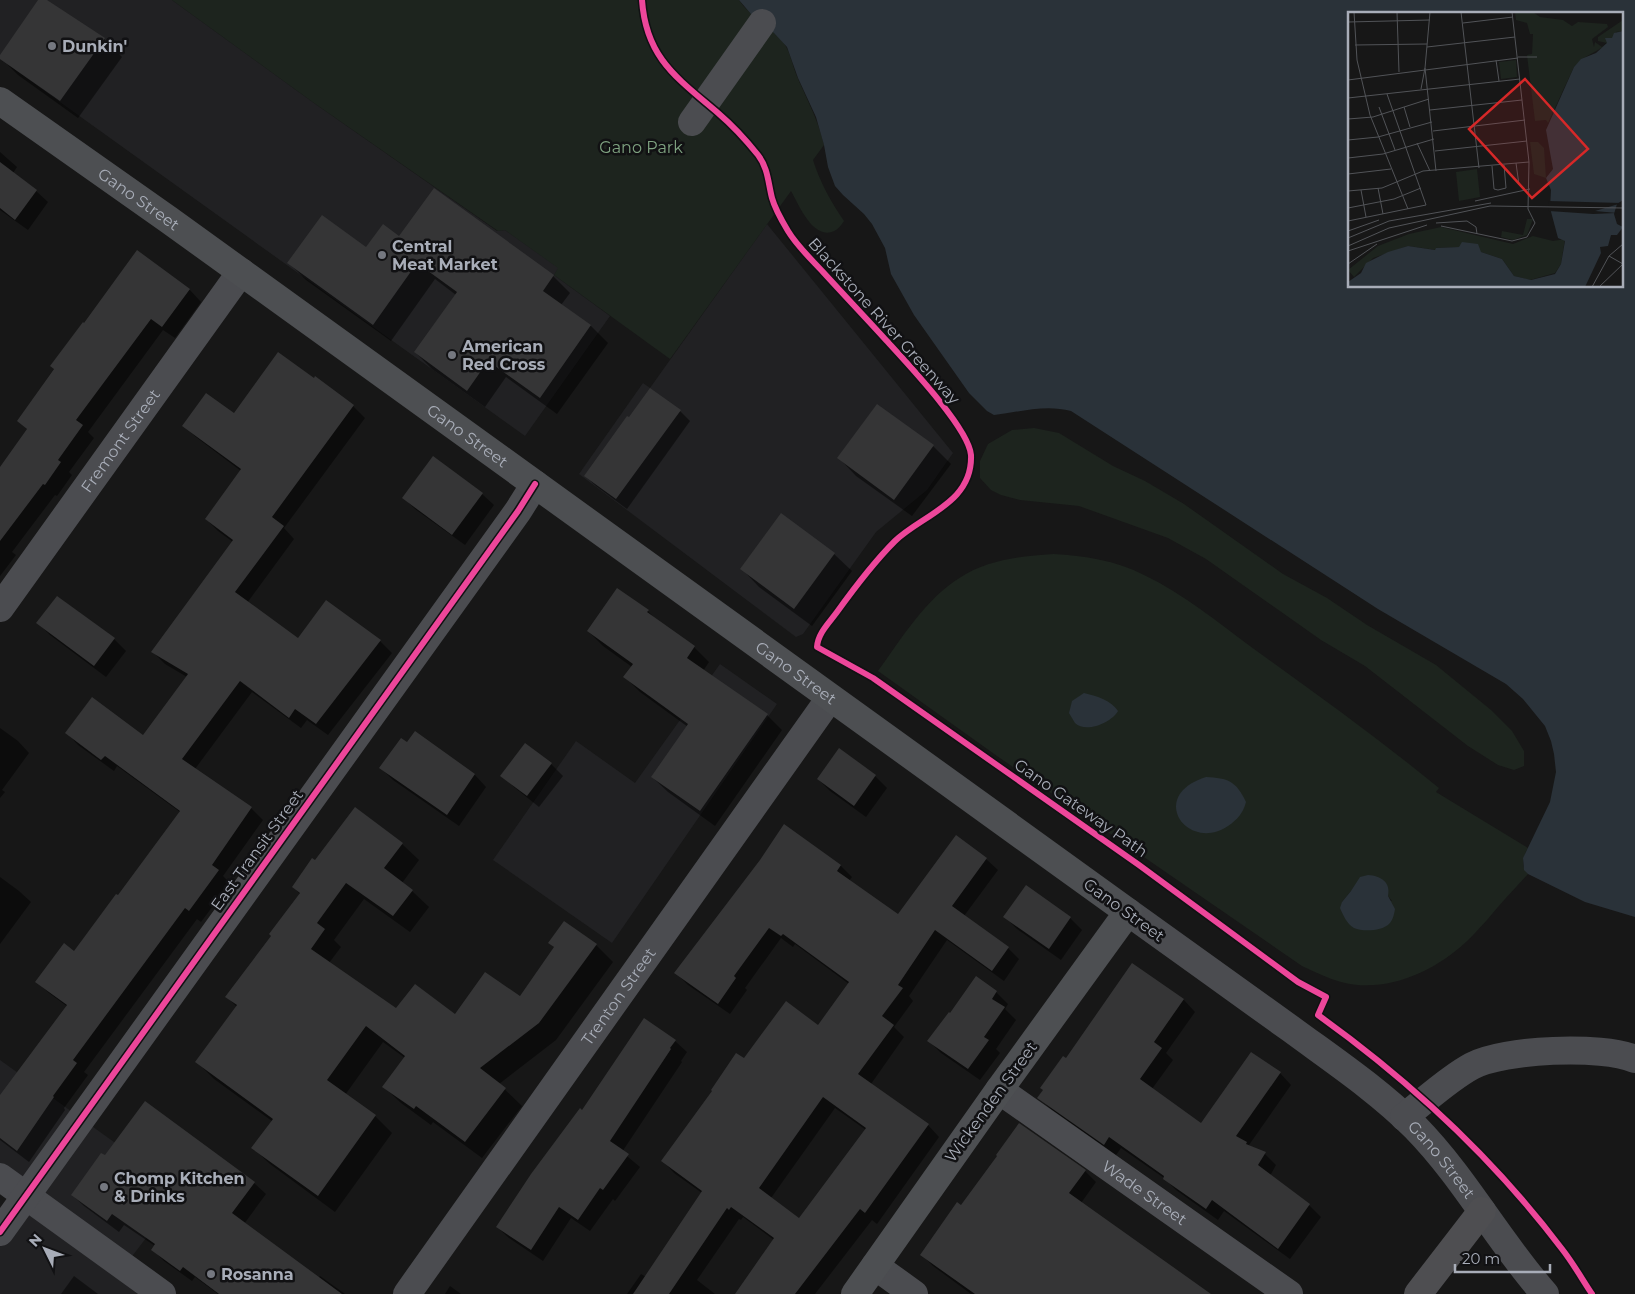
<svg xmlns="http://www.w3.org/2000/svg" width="1635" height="1294" font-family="Montserrat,sans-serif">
<rect width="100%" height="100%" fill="#171717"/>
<!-- built -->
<g fill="#212123">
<path d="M0,0H172L314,103L497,231L505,230L559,268L554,275L610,316L525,436L0,59Z"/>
<path d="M767,224L953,453L927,490L876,532L803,634L796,637L579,474L643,383L650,388Z"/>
<path d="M720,664L777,704L612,943L493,860L576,741L635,783Z"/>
<path d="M0,1060L182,1191L120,1272L151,1294H0V1225L18,1200L0,1187Z"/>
</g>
<!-- green -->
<g fill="#1d241e" fill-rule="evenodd">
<path d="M172,0H739C750,17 770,26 783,42C790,51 792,63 796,74C806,98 818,119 824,145L813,160C820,182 831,202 844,221C842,224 839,228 836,230C814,243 799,205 791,191L670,359L554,275L558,268L505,230L498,231L314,103Z"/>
<path d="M1034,428L1059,433L1113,466L1145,481L1184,504L1283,574L1327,598L1367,625L1436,665L1491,710L1512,731L1524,751V766L1514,770L1498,765L1468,746L1365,666L1321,640L1206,559L1168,538L1079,506L1020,500L1001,495L991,490L980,478V461L988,444L1012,430Z"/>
<path d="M1053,554C1085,556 1115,560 1144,575C1184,594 1219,623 1254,649C1317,694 1379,739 1439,788L1436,792L1528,848C1523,857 1520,865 1528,874C1514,889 1500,904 1487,920C1480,927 1474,935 1466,942C1434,972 1385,994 1341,982C1327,978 1315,972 1302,966L997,756L878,671C902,638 925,599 961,577C987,560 1022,556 1053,554ZM1351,891L1388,896L1392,901L1342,902Z"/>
</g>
<!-- water -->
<g fill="#2a3239" fill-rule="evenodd">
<path d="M739,0H1635V917L1585,902L1528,874L1524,870L1523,858L1550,802L1556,772L1554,754L1551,741L1545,726L1523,699L1506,684L1378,609L1071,411C1045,404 1020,412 994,415L987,411L969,393L914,315L891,274L885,248L872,224L864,214L843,195L835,186L828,167L824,145L816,117L798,78L787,47L774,33L751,14ZM1349,14H1621V286H1349Z"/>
<path d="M1084,693C1096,696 1111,700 1118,711C1112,722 1086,734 1075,723C1073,720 1071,716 1069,713L1072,701Z"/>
<path d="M1206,777C1228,778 1236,781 1246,802C1243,813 1238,819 1228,826C1188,853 1146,796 1206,777Z"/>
<path d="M1368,875C1381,876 1391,882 1388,896L1395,909C1394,915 1393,920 1389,924C1382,931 1363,932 1354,928C1347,924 1343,915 1340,908L1342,902L1351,891L1360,877Z"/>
</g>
<!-- shadow -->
<g fill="#0007" fill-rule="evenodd">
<path d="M40,0H44L104,39L122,57L78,118L18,75L0,57Z"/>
<path d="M0,152L17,167L13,173L36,191L48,202L28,230L0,210Z"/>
<path d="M400,237L553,276L570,293L561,305L591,326L608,343L557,414L506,377L485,407L432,369L415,352L456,295L435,279L391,341L306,280L289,263L366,249Z"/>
<path d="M138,252L190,290L201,302L175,338L163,330L88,432L94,438L69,472L72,475L57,496L55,495L12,552L16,555L0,576V472L28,430L18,421L84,325Z"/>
<path d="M353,406L365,418L284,528L294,539L247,603L298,640L380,641L392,653L328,735L307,720L301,728L252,692L195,769L251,808L263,820L223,876L230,883L201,922L197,919L84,1072L88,1075L64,1108L65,1110L29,1162L0,1140V1097L68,1007L49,993L37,982L74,952L118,897L180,812L117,766L114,771L78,745L67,733L143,736L187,677L165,664L153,652L233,542L218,531L206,519L241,471L196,437L184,426L235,415Z"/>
<path d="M680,411L690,421L627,509L596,486L585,476Z"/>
<path d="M933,446L951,464L912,516L856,476L839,458Z"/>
<path d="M482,494L494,505L465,545L415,509L404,498Z"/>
<path d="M781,515L834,554L852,571L812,626L759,587L742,569Z"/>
<path d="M648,611L658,622L694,647L709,662L703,671L767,715L782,730L715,826L668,792L652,777L688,727L640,692L625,677L632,667L603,646L588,631Z"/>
<path d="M38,623L114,639L126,651L106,677L50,635Z"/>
<path d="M0,728L18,741L29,753L2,790L5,792L0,798Z"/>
<path d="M415,733L475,775L486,787L459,826L393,780L381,768L408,744Z"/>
<path d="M551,764L563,776L539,807L514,787L502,775Z"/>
<path d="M875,776L887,788L866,817L830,791L818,779Z"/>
<path d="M785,826L841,866L852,877L849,881L898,916L986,859L998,870L964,916L1008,948L1019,959L1004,981L947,940L909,996L913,1001L894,1027L904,1037L871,1084L928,1125L939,1137L877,1224L872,1220L815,1294H737L774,1240L743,1217L741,1220L739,1219L697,1280L715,1294H627L641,1274L646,1277L702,1193L674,1173L663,1161L744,1060L819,1026L849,984L795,944L793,947L781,938L745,988L747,990L730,1014L688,985L676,973L761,861ZM835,1108L866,1130L800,1220L771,1198Z"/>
<path d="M402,844L419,860L402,883L412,891L429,907L410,932L364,899L334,940L341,947L329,963L396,1010L455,1016L521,998L555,948L550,943L565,923L596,945L613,962L556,1040L499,1084L522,1106L482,1158L433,1122L431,1125L401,1103L384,1087L405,1058L383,1042L345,1095L375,1116L392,1133L335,1212L270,1164L253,1148L272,1121L214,1079L197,1062L237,1007L227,997L273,936L300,894L293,887L316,862Z"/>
<path d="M0,877L19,891L31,902L0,944Z"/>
<path d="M1005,917L1070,918L1082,930L1061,960L1017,929Z"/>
<path d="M1133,965L1184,1000L1195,1012L1166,1053L1173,1060L1152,1089L1201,1125L1280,1073L1291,1085L1249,1145L1265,1154L1276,1165L1270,1176L1309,1205L1321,1217L1290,1259L1224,1211L1218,1220L1176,1190L1164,1178L1121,1148L1116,1155L1051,1109L1039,1098Z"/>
<path d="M996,992L1008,1004L1005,1009L1016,1020L996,1049L1000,1053L980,1080L941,1053L929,1041Z"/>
<path d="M675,1041L687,1052L681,1061L682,1062L622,1152L640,1167L615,1201L613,1199L590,1231L571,1218L543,1261L509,1238L497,1227L582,1111Z"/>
<path d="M1085,1171L1096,1182L1081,1203L1203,1294H971L933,1266L922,1255L961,1206Z"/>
<path d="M254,1183L266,1194L244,1224L318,1278L320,1276L345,1294H218L195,1277L192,1281L164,1261L152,1249L155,1246L124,1225L119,1232L84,1206L72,1195Z"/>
<path d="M74,1276L98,1294H61Z"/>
<path d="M450,1286L461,1294H445Z"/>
</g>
<!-- building -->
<g fill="#353536" fill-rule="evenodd">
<path d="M38,0H47L105,38L60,101L0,59V55Z"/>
<path d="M0,162L37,190L15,220L0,208Z"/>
<path d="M434,188L554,275L543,291L591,325L540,398L488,361L467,391L414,352L457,292L417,263L373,325L287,263L322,215L366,247L383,224L399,236Z"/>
<path d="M137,250L190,289L162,327L151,319L76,420L83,425L58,460L61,462L45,485L43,484L0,541V467L27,429L17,421L54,369L50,366L83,322L84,323Z"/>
<path d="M278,352L314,378L315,376L354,405L272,517L284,526L235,592L298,638L326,600L381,640L316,724L295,709L289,718L240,681L182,759L252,807L212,865L219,870L189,911L185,908L73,1060L77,1063L53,1096L54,1097L17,1151L0,1138V1095L67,1005L35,982L64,943L74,951L116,894L118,895L180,811L105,756L101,760L65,733L92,697L143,735L188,674L151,652L233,540L205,519L241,469L182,426L206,393L234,413Z"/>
<path d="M650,388L681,410L616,499L584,476L627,416L629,417Z"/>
<path d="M877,404L934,445L894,500L837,458Z"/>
<path d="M433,456L483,493L452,535L402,498Z"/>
<path d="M781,513L835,553L794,609L740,569Z"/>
<path d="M617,588L649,610L647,612L695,646L687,658L768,714L700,811L651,777L688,724L623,677L633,664L587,631Z"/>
<path d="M57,596L115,638L94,666L36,623Z"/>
<path d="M415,731L475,774L447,815L379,768L401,738L407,742Z"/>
<path d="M525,743L552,763L527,796L500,776Z"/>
<path d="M839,748L876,775L854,806L817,779Z"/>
<path d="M355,807L403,843L384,868L413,890L393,916L346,883L317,923L325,929L311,949L396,1008L415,984L455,1014L485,972L520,996L554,947L548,943L564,921L597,944L539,1023L480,1068L506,1088L465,1142L416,1106L414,1109L382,1087L405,1056L366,1026L327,1080L376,1115L318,1196L251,1148L273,1119L195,1062L237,1005L225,997L271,936L269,934L300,893L292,887L312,858L315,860Z"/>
<path d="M784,824L841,865L837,871L898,914L956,835L987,858L952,906L1009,947L992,971L935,930L898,985L903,988L882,1016L894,1025L858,1074L929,1124L865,1213L860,1209L795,1294H735L774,1238L731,1207L729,1210L727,1208L669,1294H633L702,1191L661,1161L712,1091L711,1090L736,1053L744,1058L786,1001L818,1025L849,982L783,934L781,936L769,928L734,976L736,978L718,1004L674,973L760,860ZM823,1097L866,1128L799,1218L759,1188Z"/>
<path d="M1026,885L1071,917L1049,949L1003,917Z"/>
<path d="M1132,963L1184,999L1154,1042L1162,1048L1140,1079L1201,1123L1251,1052L1281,1072L1236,1136L1247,1142L1246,1144L1266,1152L1258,1165L1310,1204L1278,1249L1212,1200L1206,1209L1163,1179L1164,1176L1109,1137L1104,1145L1037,1098L1043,1090L1040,1088L1063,1056L1066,1058Z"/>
<path d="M976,976L997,991L992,999L1005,1007L984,1037L989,1040L968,1069L927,1041L949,1012L950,1013Z"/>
<path d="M644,1018L676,1040L670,1048L671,1049L610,1141L629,1154L603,1190L600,1188L578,1220L559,1207L531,1250L496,1227L531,1174L580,1108L582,1110Z"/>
<path d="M145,1101L255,1182L232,1213L342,1294H219L183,1267L180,1271L151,1250L155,1244L112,1214L107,1221L71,1195L101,1153L105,1155Z"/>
<path d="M1019,1123L1086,1170L1069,1193L1211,1294H975L920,1255L957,1202L961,1205L997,1156L996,1155Z"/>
</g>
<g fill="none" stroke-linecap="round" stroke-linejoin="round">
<!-- minor -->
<g stroke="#4b4c50" stroke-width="28">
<path d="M692,122L762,23"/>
<path id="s1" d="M0,608L241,272"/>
<path id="s2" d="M1128,912C1182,951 1237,990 1291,1029C1333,1060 1378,1090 1415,1127C1465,1178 1498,1241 1545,1294"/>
<path id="s3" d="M999,1090L1289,1294"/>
<path d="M1404,1117C1426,1100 1448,1079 1472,1066C1504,1049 1602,1045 1635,1059"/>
<path d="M0,1177L162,1294"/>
<path d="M0,1232L518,511L535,484"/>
<path d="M875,1266L914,1294"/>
<path id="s4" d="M407,1294L830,698"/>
</g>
<!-- major -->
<path stroke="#4d4f52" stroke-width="28" id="s5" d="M0,101L169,220L1128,912L999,1090L855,1294"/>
<!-- highway -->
<path stroke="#4e4e51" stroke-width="28" d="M1418,1294L1482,1211"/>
<defs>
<g id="cycleway">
<path d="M642,0C646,58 677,78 718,113C732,125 746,140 758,155C768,168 768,182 772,198C775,209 782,221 788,231C797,246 811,259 823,272C844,295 865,317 885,339C905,361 969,428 971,455C973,503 922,515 895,541C873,563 855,587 837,612C829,623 818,633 817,647L873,678L1139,865L1298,982L1326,997L1318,1015C1410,1081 1494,1159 1562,1249C1573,1263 1582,1279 1592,1294"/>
<path d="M0,1232L518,511L535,484"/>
</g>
</defs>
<!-- cycleway casing -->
<use href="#cycleway" stroke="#111113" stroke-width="9"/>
<!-- cycleway -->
<use href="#cycleway" stroke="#ed469a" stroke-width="6"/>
</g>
<!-- markers -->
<g fill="#757880" stroke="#111113" stroke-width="2">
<circle cx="52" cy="46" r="5"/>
<circle cx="382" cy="255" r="5"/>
<circle cx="452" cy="355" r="5"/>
<circle cx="104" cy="1187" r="5"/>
<circle cx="211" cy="1274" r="5"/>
</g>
<g text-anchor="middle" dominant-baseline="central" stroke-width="5" stroke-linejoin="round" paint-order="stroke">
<!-- poi labels -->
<g font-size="16" font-weight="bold" fill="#a8adb8" stroke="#111113" text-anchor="start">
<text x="62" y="46">Dunkin'</text>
<text x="392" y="246">Central<tspan x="392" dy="18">Meat Market</tspan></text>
<text x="462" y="346">American<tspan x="462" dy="18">Red Cross</tspan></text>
<text x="114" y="1178">Chomp Kitchen<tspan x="114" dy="18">&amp; Drinks</tspan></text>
<text x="221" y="1274">Rosanna</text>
</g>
<!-- park labels -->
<g font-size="16" fill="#7fa381" stroke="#111113">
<text x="641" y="147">Gano Park</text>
</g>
<!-- street labels -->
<g font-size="16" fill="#a8adb8" stroke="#111113">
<text stroke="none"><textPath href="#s5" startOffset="170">Gano Street</textPath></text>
<text transform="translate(884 321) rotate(48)">Blackstone River Greenway</text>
<text stroke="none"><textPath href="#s5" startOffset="575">Gano Street</textPath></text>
<text stroke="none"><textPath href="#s1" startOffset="206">Fremont Street</textPath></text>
<text stroke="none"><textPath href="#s5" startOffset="980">Gano Street</textPath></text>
<text transform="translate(1081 808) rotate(35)">Gano Gateway Path</text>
<text transform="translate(257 850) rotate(-54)">East Transit Street</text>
<text transform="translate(1124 910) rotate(36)">Gano Street</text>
<text stroke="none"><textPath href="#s4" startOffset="365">Trenton Street</textPath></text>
<text transform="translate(991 1102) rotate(-54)">Wickenden Street</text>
<text stroke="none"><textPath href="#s2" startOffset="401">Gano Street</textPath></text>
<text stroke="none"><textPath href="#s3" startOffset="178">Wade Street</textPath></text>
</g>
</g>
<!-- overview -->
<g transform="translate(1348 12)">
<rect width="275" height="275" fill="#171717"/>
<path d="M167,0H185L192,5L215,8L224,14L230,10L259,12L260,15L244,27L246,35L247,30L254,35L259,31L250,29V25L275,8V19L268,20L264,30L234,47L226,55L200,111L198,108L187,109L179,43L184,42L185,22H182L179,11L168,8ZM168,48L169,65L153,67L151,50ZM182,130H190L196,136L198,166L186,162ZM129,157L132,185L111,189L108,160ZM179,207H185L179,223L165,228L153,225L154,219L175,223ZM93,215L165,232L185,224L205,229L217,227L213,252L207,261L182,268L166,264L154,247L133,240L111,235L88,236V238L60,234L25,246L6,265L0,258L30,234L61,222Z" fill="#1d241e"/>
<path d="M275,19V188L269,192L266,202L269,212L275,215L269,223H263L260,234L252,235L253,241L237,275H0V270L13,261L18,251L40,240L60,234L87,238L88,236L111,235L114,230L130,232L133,240L154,247L166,264L183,268L207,262L213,252L217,229L210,226L202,196L203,178L198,166L205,157L198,118L226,55L233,47L248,41L259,31L257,26H264L266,21Z" fill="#2a3239"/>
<path d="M200,189L274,191L247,199L269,201L245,202L201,199Z" fill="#171717"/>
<path fill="none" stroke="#515357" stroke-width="1" d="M6,0L9,48L22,103L60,197M49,0L51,60M82,0L77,56L88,159M113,0L131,156M0,10L82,8M115,11L165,5M7,33L79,32M79,35L167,25M170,45H189M148,48L151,69M0,68L170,46M73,77L77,56M0,86L172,67M31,95L47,138M56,95L62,115M82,98L174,88M0,107L25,105L81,87M85,119L177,108M0,128L30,125L84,110M69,131L82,159M87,139L179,129M0,146L35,142L86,127M168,151L171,173M144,154L146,177L150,178L158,176L156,153M0,162L43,157M30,176L35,202M13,178L18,205M0,179L34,176L75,159L181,150L164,0M127,189L182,177M0,196L46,187L73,176M0,209L78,193L39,82M88,211L119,209L128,215L129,222M93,214L164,229L179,225L187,211L180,197L181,150M0,219L31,208M0,226L41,209L143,191M0,234L41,216L142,194L275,196M0,239L79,213M261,244L275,252M0,252L29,232M244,275L261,244L275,232M251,275L275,252"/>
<path fill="#d62828" fill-opacity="0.15" stroke="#d62828" stroke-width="2.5" d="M177,67L240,137L184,186L121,117Z"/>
<rect width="275" height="275" fill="none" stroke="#a8adb8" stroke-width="2.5"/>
</g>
<!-- north arrow -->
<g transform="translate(45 1249) rotate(312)" stroke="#111113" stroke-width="4" paint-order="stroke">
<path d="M0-4L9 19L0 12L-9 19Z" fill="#a8adb8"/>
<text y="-8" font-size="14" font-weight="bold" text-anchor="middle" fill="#a8adb8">N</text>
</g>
<!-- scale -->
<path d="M1455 1264v8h95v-8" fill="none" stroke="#a8adb8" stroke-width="2.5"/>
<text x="1462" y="1264" font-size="15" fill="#a8adb8" stroke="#111113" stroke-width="4" paint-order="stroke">20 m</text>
</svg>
